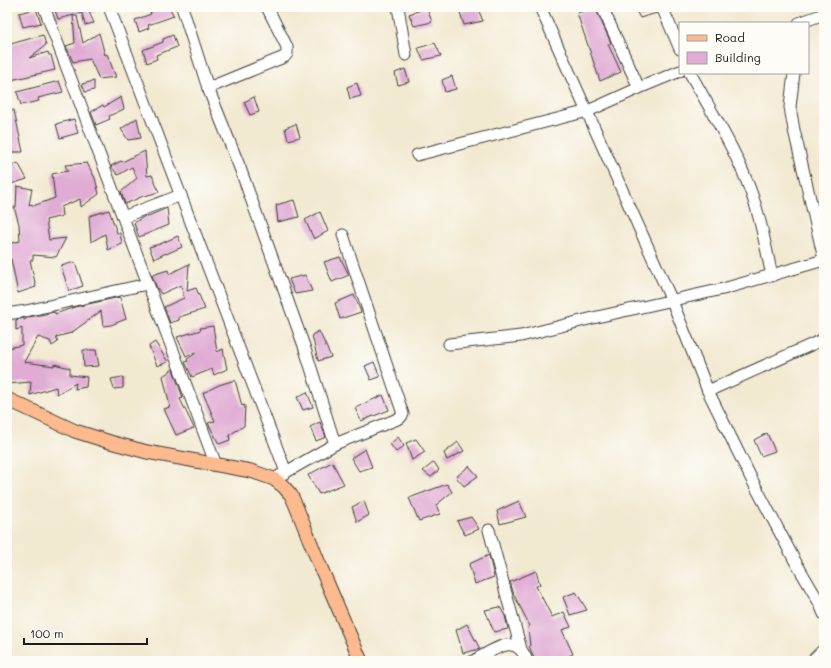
<svg xmlns="http://www.w3.org/2000/svg" width="831" height="668" font-family="Mali,sans-serif">
<rect width="100%" height="100%" fill="#fdfcf7"/>
<filter id="ink" filterUnits="userSpaceOnUse"><feTurbulence type="fractalNoise" baseFrequency=".025" numOctaves="2"/><feDisplacementMap in="SourceGraphic" scale="8" xChannelSelector="R" yChannelSelector="G"/><feConvolveMatrix kernelMatrix="1 2 1 2 8 2 1 2 1" color-interpolation-filters="sRGB"/></filter>
<filter id="wash" filterUnits="userSpaceOnUse"><feTurbulence type="fractalNoise" baseFrequency=".012" numOctaves="4" result="noise"/><feDisplacementMap in="SourceGraphic" scale="16" xChannelSelector="R" yChannelSelector="G"/><feGaussianBlur stdDeviation="0.9" result="paint"/><feColorMatrix in="noise" values="0 0 0 0 0 0 0 0 0 0 0 0 0 0 0 0 0 1.4 0 .05"/><feComposite in="paint" operator="in"/></filter>
<g filter="url(#wash)">
<rect width="100%" height="100%" fill="#f2e9d1"/>
<g id="blocks">
<!-- building -->
<g fill="#e0abd4">
<path d="M54,7H97V10L89,12L94,23L85,25L82,13L58,19Z"/>
<path d="M165,7H169L174,16L148,25L149,28L139,32L135,20L151,14L150,12Z"/>
<path d="M477,7L483,21L464,25L460,12Z"/>
<path d="M595,7L611,43L608,44L621,72L600,81L577,13Z"/>
<path d="M634,7H655L657,13L640,18Z"/>
<path d="M427,8L432,22L414,26L409,14Z"/>
<path d="M36,9L41,23L23,27L19,13Z"/>
<path d="M73,16H77L83,43L99,33L105,55L107,54L116,77L99,79L90,59L73,62L66,46L75,43Z"/>
<path d="M43,35L46,45L29,58L48,52L49,55H51L55,70L11,80L7,65V45Z"/>
<path d="M173,35L177,47L156,55L157,59L147,63L143,50L163,42V39Z"/>
<path d="M435,43L441,56L423,60L418,48Z"/>
<path d="M405,69L409,82L398,85L395,73Z"/>
<path d="M452,76L456,89L445,92L442,80Z"/>
<path d="M59,81L63,92L38,98L39,101L21,105L17,92Z"/>
<path d="M94,81V90L85,92L82,84Z"/>
<path d="M357,83L361,96L350,99L347,87Z"/>
<path d="M121,97L124,109L109,116L110,119L96,125L91,112L103,105L104,107Z"/>
<path d="M254,97L259,112L250,115L244,102Z"/>
<path d="M14,110L23,152H7V113Z"/>
<path d="M137,118L141,138L128,140L121,129Z"/>
<path d="M74,119L78,133L60,138L56,124Z"/>
<path d="M296,124L300,137L288,140L285,128Z"/>
<path d="M145,151L147,176L152,175L159,192L141,197L125,204L121,192L137,178L132,167L118,175L111,166L121,161L122,162Z"/>
<path d="M18,163L27,179L11,184L8,168Z"/>
<path d="M87,163L95,178L99,194L81,207L80,199L61,207L62,216L46,220L49,240L66,238L56,257L33,255V260H30L36,287L18,293L11,259L7,260V244L20,241L19,224L14,207H16L17,186L32,189L29,205L32,204L33,206L55,198L52,174L68,171L65,165Z"/>
<path d="M294,200L299,217L278,222L276,205Z"/>
<path d="M167,208L169,225L139,237L134,223L143,217L145,216L146,217Z"/>
<path d="M109,210L117,233H120L122,244L108,250L105,234L91,242L89,216Z"/>
<path d="M320,212L328,231L314,239L305,220Z"/>
<path d="M178,236L182,247L166,254V253L154,259L149,247L160,244Z"/>
<path d="M340,257L349,275L332,282L324,262Z"/>
<path d="M75,262L83,286L69,291L61,266Z"/>
<path d="M189,264L187,291L196,288L205,309L179,317V320L170,323L164,307L184,298L181,285L161,294L156,286L152,275L168,270L169,274Z"/>
<path d="M305,275L312,291L295,294L289,279Z"/>
<path d="M354,295L361,312L340,319L335,303Z"/>
<path d="M120,297L126,319L111,325L103,326L101,311L71,333L56,337L58,342L52,346L50,341L38,337L24,362L54,366V364L70,368V375L87,377L86,387L75,389L76,383L57,394L56,387L30,395L31,382L7,384V361L10,363L8,348L22,345V328L16,330V320L24,318V320L29,317L55,312V314L75,307Z"/>
<path d="M213,326L217,352L223,349L227,369L214,375L212,369L192,377L185,362L188,361L187,359L196,353L195,352L186,356L177,337L201,330L200,328Z"/>
<path d="M319,331L331,357L318,361L312,335Z"/>
<path d="M155,342L168,362L157,366L149,346Z"/>
<path d="M83,350H96L99,366L84,367Z"/>
<path d="M374,362L380,377L371,380L365,366Z"/>
<path d="M173,369L183,398L180,399L194,428L176,435L164,409L170,407L163,376Z"/>
<path d="M123,377V388L114,389L111,379Z"/>
<path d="M235,380L242,406L245,405L244,426L229,435L230,440L219,444L208,423L215,421L203,393L219,385Z"/>
<path d="M307,392L313,407L303,410L297,397Z"/>
<path d="M383,395L389,410L361,421L355,408Z"/>
<path d="M320,422L326,437L316,441L310,427Z"/>
<path d="M767,433L775,451L761,456L754,440Z"/>
<path d="M398,437L404,446L396,452L390,444Z"/>
<path d="M416,439L425,452L412,460L406,443Z"/>
<path d="M458,442L464,451L447,460L444,453Z"/>
<path d="M365,449L372,467L359,471L351,458Z"/>
<path d="M332,462L344,484L319,494L308,475Z"/>
<path d="M434,462L439,470L431,477L423,471Z"/>
<path d="M469,466L478,476L464,486L456,477Z"/>
<path d="M447,484L452,492L436,505L440,514L419,521L409,498Z"/>
<path d="M364,501L369,515L357,522L352,507Z"/>
<path d="M519,501L526,517L500,524L497,511Z"/>
<path d="M471,517L479,529L465,535L457,521Z"/>
<path d="M489,555L494,577L475,584L469,564Z"/>
<path d="M536,571L540,585L536,586L552,617L564,612L571,627L562,630L573,654L558,661H535L529,646H530L528,627L530,626L514,595L510,582Z"/>
<path d="M576,592L587,610L570,615L563,597Z"/>
<path d="M500,607L505,616L508,629L494,632L485,610Z"/>
<path d="M467,624L480,649L463,653L456,630Z"/>
</g>
</g>
</g>
<g filter="url(#ink)">
<use href="#blocks" fill-opacity="0" stroke="#3c3b37" stroke-width="1"/>
<g fill="none" stroke-linecap="round" stroke-linejoin="round">
<defs>
<g id="minor">
<path d="M44,7L216,465"/>
<path d="M109,7L286,472"/>
<path d="M182,7L208,88L240,168L304,346L335,444L274,479"/>
<path d="M398,7L406,55"/>
<path d="M540,7L672,301L708,391L751,478L795,561L819,602L824,599"/>
<path d="M602,7L639,88"/>
<path d="M662,7L680,49"/>
<path d="M799,23L824,14"/>
<path d="M690,73C714,116 742,160 756,207C763,230 767,253 772,276"/>
<path d="M794,73L790,107L794,130L824,259"/>
<path d="M208,88L284,57L287,54V47L267,7"/>
<path d="M417,155L588,111L639,88L680,71"/>
<path d="M123,217L181,195"/>
<path d="M7,314L26,311L147,284"/>
<path d="M449,344L521,336L597,317L723,289L824,260"/>
<path d="M708,391L824,339"/>
<path d="M335,444L400,418L403,414L343,235"/>
<path d="M489,530L521,649"/>
<path d="M819,602L824,614"/>
<path d="M473,661C493,651 516,630 527,661"/>
<path d="M812,661L824,649"/>
</g>
<path id="major" d="M7,399L75,431L110,442L147,452L251,471L274,479L283,486L291,495L296,506L318,561L361,661"/>
</defs>
<!-- minor casing -->
<use href="#minor" stroke="#3c3b37" stroke-width="13"/>
<!-- major casing -->
<use href="#major" stroke="#3c3b37" stroke-width="15"/>
<!-- minor -->
<use href="#minor" stroke="#fff" stroke-width="11"/>
<!-- major -->
<use href="#major" stroke="#fcba8e" stroke-width="13"/>
</g>
</g>
<!-- margin -->
<rect width="831" height="668" fill="none" stroke="#fdfcf7" stroke-width="24"/>
<!-- legend -->
<rect x="679" y="22" width="130" height="52" fill="#fdfcf7" stroke="#a3a29f"/>
<rect x="687" y="35" width="20" height="6" fill="#fcba8e" stroke="#a3a29f"/>
<text x="715" y="42" font-size="12" fill="#1c1c1c">Road</text>
<rect x="687" y="52" width="20" height="12" fill="#e0abd4" stroke="#a3a29f"/>
<text x="715" y="62" font-size="12" fill="#1c1c1c">Building</text>
<!-- scale -->
<path d="M24 638v6h123v-6" fill="none" stroke="#1c1c1c" stroke-width="2"/>
<text x="30" y="638" font-size="12" fill="#1c1c1c" stroke="#fdfcf7" stroke-width="3" paint-order="stroke">100 m</text>
</svg>
